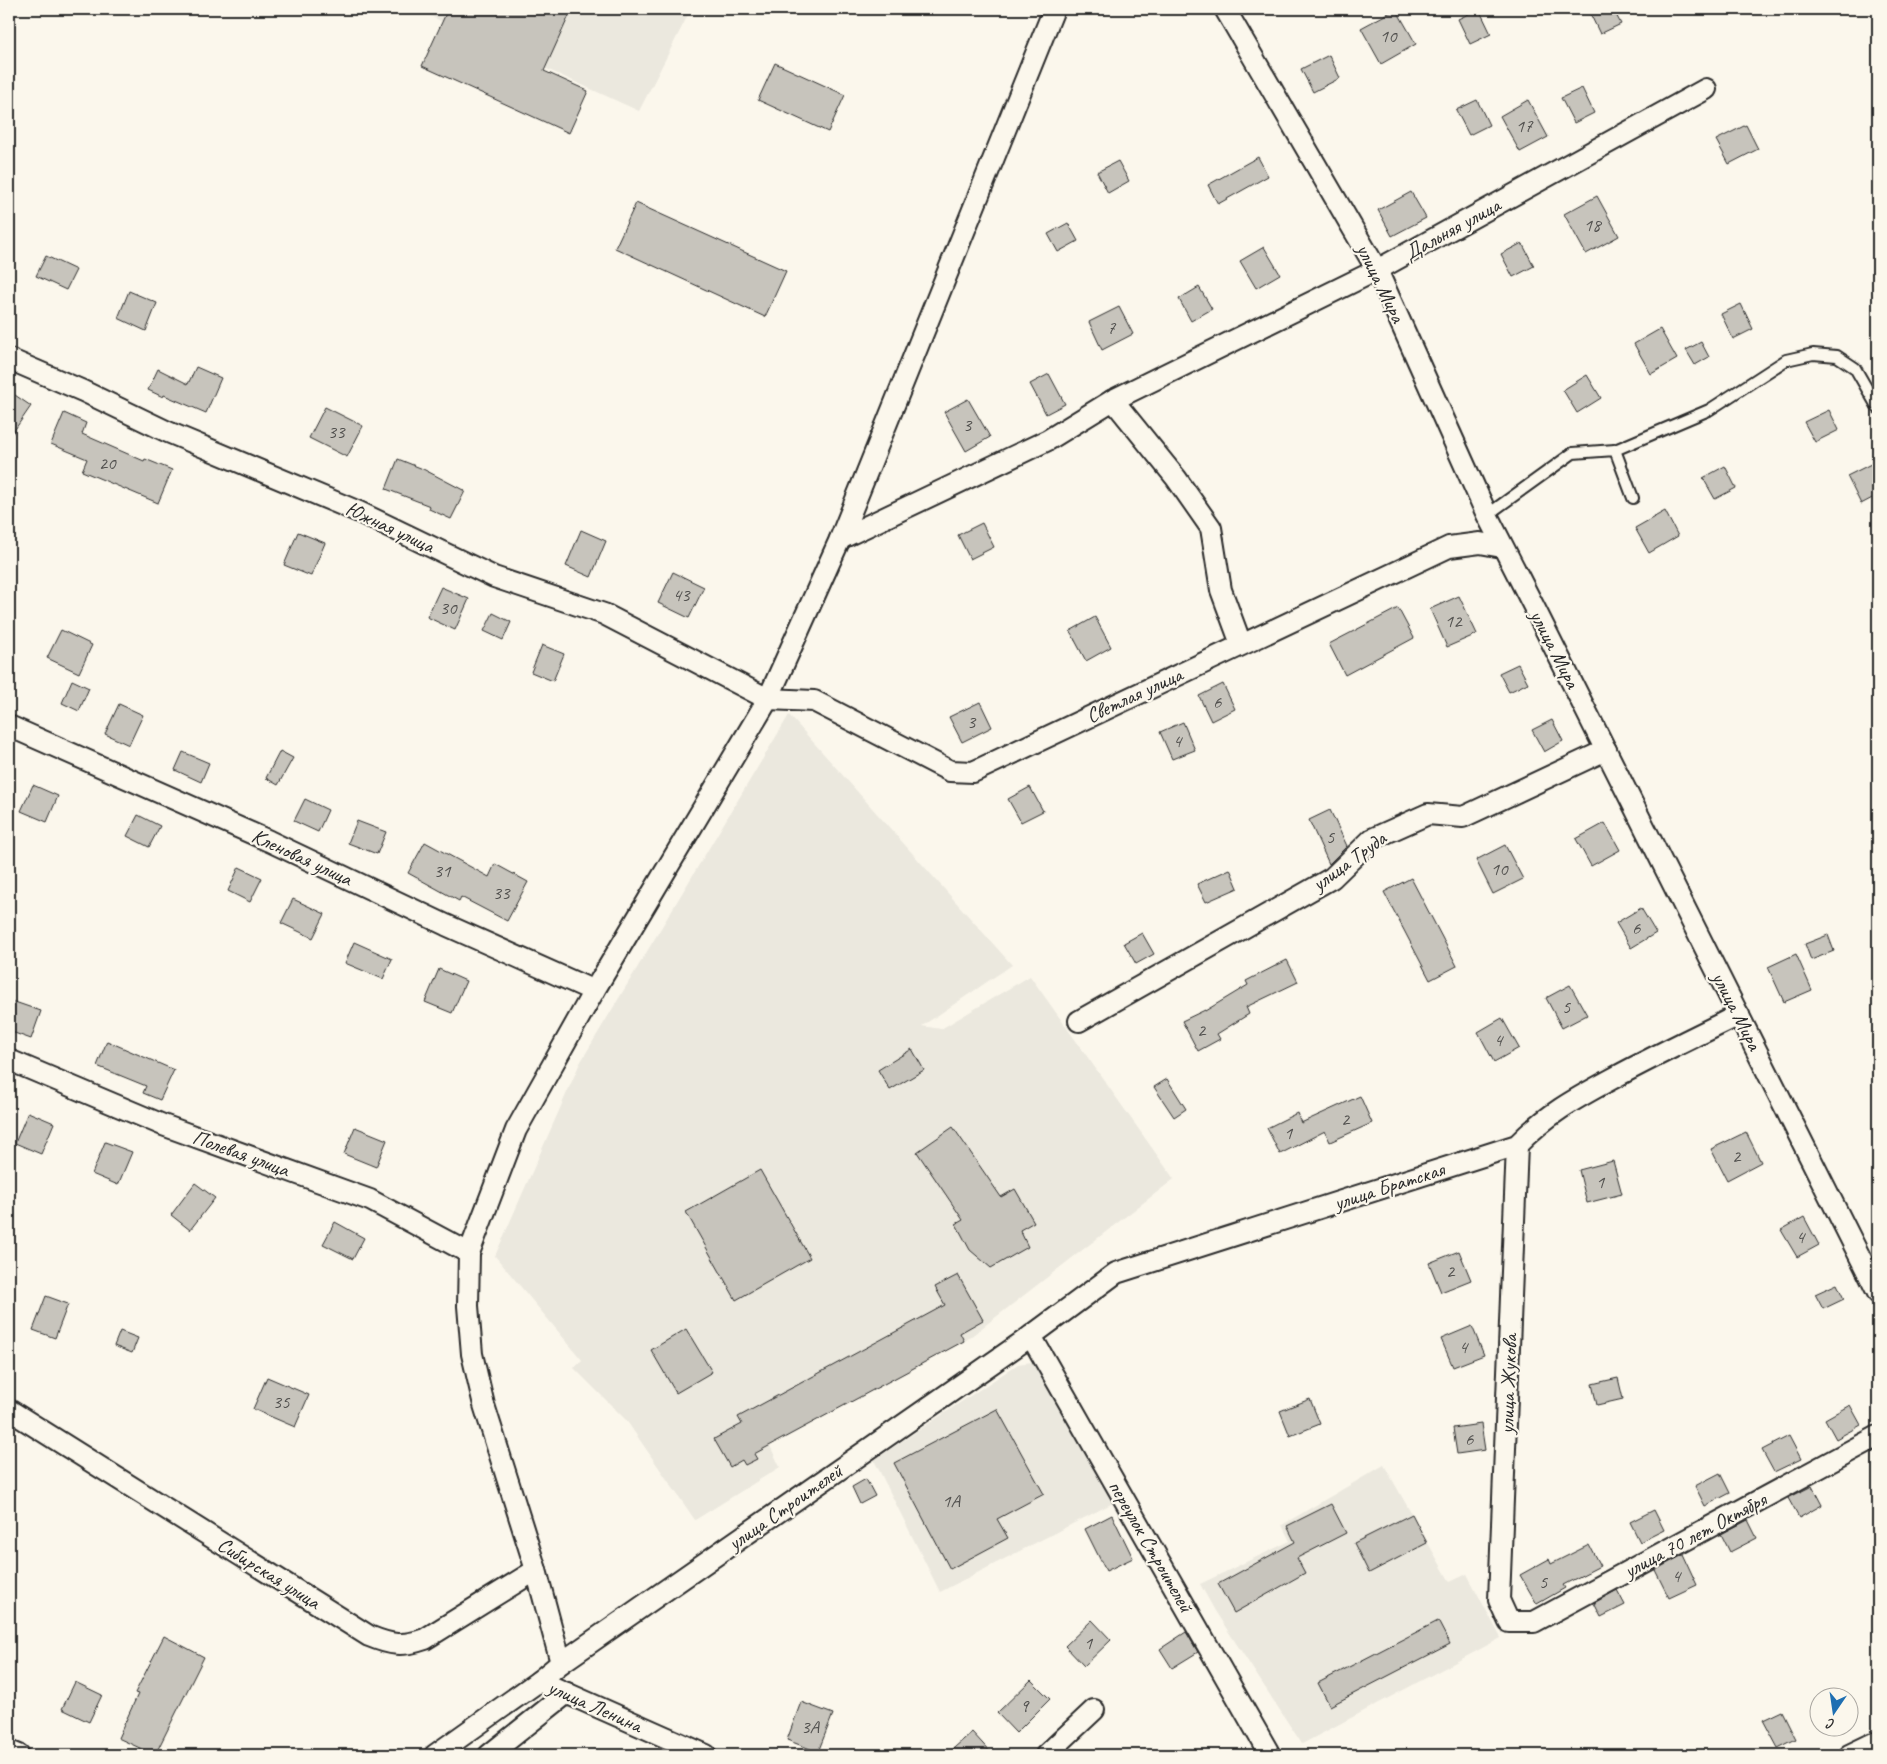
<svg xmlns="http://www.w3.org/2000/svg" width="1887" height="1764" font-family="Caveat,sans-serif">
<rect width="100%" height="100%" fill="#fbf7ec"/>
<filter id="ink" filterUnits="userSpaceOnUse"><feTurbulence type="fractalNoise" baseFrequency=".02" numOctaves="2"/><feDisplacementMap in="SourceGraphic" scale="10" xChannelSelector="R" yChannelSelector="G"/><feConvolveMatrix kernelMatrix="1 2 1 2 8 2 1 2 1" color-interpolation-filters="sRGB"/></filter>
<g filter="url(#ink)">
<!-- built -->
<g fill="#ebe8de">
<path d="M415,9H691L639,111Z"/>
<path d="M789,715L1012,965L922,1026L941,1029L1030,976L1174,1179L965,1341L770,1446L780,1467L695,1520L626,1420L574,1368L582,1360L495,1256L580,1063Z"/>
<path d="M1032,1362L1042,1368L1113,1503L940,1592L874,1460L1018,1364Z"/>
<path d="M1384,1465L1450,1582L1467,1574L1501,1638L1302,1744L1215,1611L1200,1584L1290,1541L1282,1525Z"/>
</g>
<!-- building -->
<g fill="#c7c4bc" stroke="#2b2b2b">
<path d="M448,9H572L544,71L588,91L569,133L422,66Z"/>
<path d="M1396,9L1416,44L1381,64L1361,28Z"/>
<path d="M1479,9L1491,34L1470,44L1458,19Z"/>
<path d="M1588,9H1613L1621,24L1600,34Z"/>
<path d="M1329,55L1340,78L1313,92L1301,69Z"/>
<path d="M775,63L845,95L828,132L758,100Z"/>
<path d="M1582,88L1594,113L1574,123L1561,98Z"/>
<path d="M1477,100L1489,125L1469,135L1456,110Z"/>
<path d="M1528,100L1548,137L1520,152L1500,116Z"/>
<path d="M1746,125L1758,149L1729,164L1716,140Z"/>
<path d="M1258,157L1268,176L1218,204L1208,185Z"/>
<path d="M1118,161L1129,181L1108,193L1097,172Z"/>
<path d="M1411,192L1426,218L1392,236L1378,210Z"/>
<path d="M1597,196L1619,236L1586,254L1564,214Z"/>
<path d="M636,203L786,271L765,317L615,248Z"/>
<path d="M1068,223L1078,241L1058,252L1048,234Z"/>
<path d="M1522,243L1534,266L1513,277L1501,254Z"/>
<path d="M1264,247L1280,274L1256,288L1240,261Z"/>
<path d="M46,256L76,270L66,290L36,276Z"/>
<path d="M1199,287L1212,309L1191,321L1179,299Z"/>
<path d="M129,291L157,303L146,331L118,318Z"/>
<path d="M1741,304L1753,329L1733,339L1721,314Z"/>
<path d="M1119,307L1133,334L1102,350L1089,322Z"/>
<path d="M1660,329L1677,359L1651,374L1634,344Z"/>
<path d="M1701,342L1709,357L1695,365L1686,350Z"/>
<path d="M196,367L221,378L206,413L164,395L163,397L148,390L158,369L188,384Z"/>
<path d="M1049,374L1065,404L1046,414L1030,384Z"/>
<path d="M1587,375L1601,398L1577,413L1563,390Z"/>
<path d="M9,391L31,406L9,438Z"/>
<path d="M968,399L990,437L966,451L944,412Z"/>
<path d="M325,407L363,426L347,457L309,438Z"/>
<path d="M1829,410L1839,430L1815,442L1804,422Z"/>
<path d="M64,413L86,423L82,434L144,461L145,459L172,470L158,503L82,471L87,459L51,444Z"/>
<path d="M398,459L423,469L465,491L451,519L429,509L430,506L386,489Z"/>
<path d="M1873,463L1878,473V495L1861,504L1847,476Z"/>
<path d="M1725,466L1736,488L1715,499L1703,478Z"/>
<path d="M1665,511L1678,536L1649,553L1635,528Z"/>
<path d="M982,523L994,547L970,559L958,535Z"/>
<path d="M581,530L606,541L591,577L566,566Z"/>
<path d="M298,532L325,543L311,576L284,565Z"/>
<path d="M673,572L704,587L689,618L658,603Z"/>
<path d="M441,587L469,599L455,630L427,617Z"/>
<path d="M1459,596L1477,634L1447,647L1430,609Z"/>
<path d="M1398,608L1414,638L1345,675L1329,644Z"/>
<path d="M493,613L511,622L503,640L484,631Z"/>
<path d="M1095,617L1111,647L1086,661L1070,631Z"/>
<path d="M61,630L92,645L79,673L47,658Z"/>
<path d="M542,645L564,654L553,681L531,672Z"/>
<path d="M1518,664L1528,683L1509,692L1499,673Z"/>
<path d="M72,680L89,688L79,711L62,703Z"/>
<path d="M1223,684L1235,709L1211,721L1199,696Z"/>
<path d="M980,702L992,727L962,742L949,717Z"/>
<path d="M119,704L143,715L129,745L105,734Z"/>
<path d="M1552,720L1563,741L1544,752L1532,730Z"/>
<path d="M1183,722L1195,750L1172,759L1160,732Z"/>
<path d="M280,751L293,758L278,785L266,778Z"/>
<path d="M183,752L209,763L201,782L175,770Z"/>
<path d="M33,785L58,796L47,822L21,811Z"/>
<path d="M1030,787L1043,811L1021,822L1008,799Z"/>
<path d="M305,799L328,810L318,832L294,821Z"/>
<path d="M1330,810L1347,846L1329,864L1309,820Z"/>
<path d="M138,815L160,826L149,847L127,836Z"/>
<path d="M357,821L386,832L377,854L348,843Z"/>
<path d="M1605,823L1620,850L1591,866L1576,839Z"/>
<path d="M425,842L489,877L495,864L528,882L507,921L461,897L459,901L408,873Z"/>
<path d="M1505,845L1523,879L1493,894L1476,860Z"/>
<path d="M239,867L262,878L250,902L228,891Z"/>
<path d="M1230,869L1238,888L1206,902L1197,884Z"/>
<path d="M1411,878L1457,966L1430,980L1384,892Z"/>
<path d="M293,899L325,914L313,938L281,923Z"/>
<path d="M1641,908L1656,933L1631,948L1616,923Z"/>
<path d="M1142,933L1154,954L1136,964L1124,943Z"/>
<path d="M1828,935L1834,951L1811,960L1805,944Z"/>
<path d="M354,942L392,959L383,979L345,963Z"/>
<path d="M1796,954L1812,990L1784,1002L1768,967Z"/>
<path d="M1287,960L1298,982L1246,1007L1249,1014L1217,1034L1220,1039L1198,1051L1182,1021L1205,1010V1011L1248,985L1246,981Z"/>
<path d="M439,969L466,981L452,1013L425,1002Z"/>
<path d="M1570,985L1587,1015L1562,1028L1546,998Z"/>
<path d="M9,1000L41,1011L31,1039L9,1031Z"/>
<path d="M1502,1018L1519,1048L1494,1062L1478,1032Z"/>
<path d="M107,1041L174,1070L160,1100L143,1093L146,1086L97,1066Z"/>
<path d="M912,1049L924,1070L890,1090L878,1070Z"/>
<path d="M1167,1079L1186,1109L1174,1117L1154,1087Z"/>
<path d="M1360,1096L1372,1123L1330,1142L1325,1131L1280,1154L1267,1128L1297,1113L1301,1123Z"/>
<path d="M28,1112L54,1123L41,1154L15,1143Z"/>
<path d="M355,1127L387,1140L376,1167L344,1154Z"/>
<path d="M953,1127L1001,1197L1015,1189L1034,1222L1020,1230L1028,1247L991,1268L970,1250L956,1224L963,1220L917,1152Z"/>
<path d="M1746,1132L1761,1162L1727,1180L1711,1149Z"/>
<path d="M105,1142L132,1152L118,1185L92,1174Z"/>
<path d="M1613,1161L1622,1194L1587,1203L1579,1170Z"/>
<path d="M760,1170L810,1258L736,1300L686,1212Z"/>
<path d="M195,1183L215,1198L190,1230L171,1215Z"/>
<path d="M1804,1217L1819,1245L1797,1257L1781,1230Z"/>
<path d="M335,1222L364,1238L353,1259L323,1244Z"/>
<path d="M1459,1251L1471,1280L1441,1292L1429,1263Z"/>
<path d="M958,1275L983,1320L960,1333L964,1341L754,1454L757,1459L745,1465L742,1460L730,1467L714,1439L742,1424L738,1417L945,1305L935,1287Z"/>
<path d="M1837,1284L1844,1299L1823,1309L1815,1294Z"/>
<path d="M46,1296L68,1304L55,1338L33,1330Z"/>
<path d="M1472,1326L1484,1355L1453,1367L1441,1339Z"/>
<path d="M686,1329L712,1372L676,1393L651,1350Z"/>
<path d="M120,1331L138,1338L132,1353L114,1346Z"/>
<path d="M267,1377L309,1395L295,1427L253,1409Z"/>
<path d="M1618,1378L1623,1399L1597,1405L1592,1384Z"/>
<path d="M1310,1399L1320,1424L1290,1436L1280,1411Z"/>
<path d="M1850,1405L1861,1425L1836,1439L1825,1419Z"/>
<path d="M997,1409L1044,1494L997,1519L1008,1538L950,1569L894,1463Z"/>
<path d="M1481,1424L1485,1450L1457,1454L1453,1428Z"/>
<path d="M1789,1436L1801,1459L1774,1472L1762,1450Z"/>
<path d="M1720,1473L1730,1493L1705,1506L1695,1486Z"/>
<path d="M866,1479L875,1496L860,1504L852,1487Z"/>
<path d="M1812,1486L1822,1505L1799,1518L1788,1498Z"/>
<path d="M1331,1504L1346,1533L1297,1558L1305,1573L1234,1613L1218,1584L1295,1542L1287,1526Z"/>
<path d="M1654,1510L1664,1530L1640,1542L1630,1522Z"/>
<path d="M1412,1514L1427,1543L1369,1573L1354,1543Z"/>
<path d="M1112,1515L1133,1558L1106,1571L1085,1529Z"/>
<path d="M1748,1520L1757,1538L1730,1552L1721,1534Z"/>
<path d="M1589,1545L1600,1566L1563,1585L1565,1588L1537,1604L1520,1575L1549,1559L1551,1564Z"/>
<path d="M1683,1555L1697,1585L1669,1598L1655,1570Z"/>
<path d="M1617,1590L1625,1605L1601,1617L1594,1603Z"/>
<path d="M1092,1620L1111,1640L1084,1666L1065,1646Z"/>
<path d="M1438,1621L1450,1644L1330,1706L1318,1683Z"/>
<path d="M1186,1632L1198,1652L1172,1668L1160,1649Z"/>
<path d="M164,1636L204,1657L155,1755L118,1738L138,1694L135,1693Z"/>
<path d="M1031,1680L1050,1699L1016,1733L997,1713Z"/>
<path d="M75,1682L102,1695L89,1722L62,1709Z"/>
<path d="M801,1702L833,1714L818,1752L787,1740Z"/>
<path d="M1782,1711L1796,1739L1778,1748L1763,1720Z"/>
<path d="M972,1732L993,1755H946Z"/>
</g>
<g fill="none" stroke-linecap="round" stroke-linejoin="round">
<defs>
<g id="service">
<path d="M1615,450L1709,410L1786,360L1813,354L1837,356L1855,368L1878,408"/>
<path d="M1487,515L1573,453L1615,450L1633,498"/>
</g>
<g id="minor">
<path d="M1225,9L1377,270L1487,515L1534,607L1878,1293"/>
<path d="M9,359L83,391L168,432L359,512L494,577L604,614L768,699L814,701L950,771L973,772L1449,547L1480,543L1502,547"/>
<path d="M1113,400L1377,270L1706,89"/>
<path d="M840,539L1048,440L1113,400L1176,478L1211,528L1221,590L1241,644"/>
<path d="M9,726L269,841L446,925L594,991"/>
<path d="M1079,1021L1332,878L1372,839L1428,814L1463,817L1606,750"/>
<path d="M9,1060L163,1125L370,1200L469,1253"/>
<path d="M1517,1145L1499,1600L1509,1622H1534L1878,1436"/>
<path d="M1031,1336L1270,1755"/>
<path d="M9,1410L369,1636C391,1645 402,1647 425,1639L536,1570"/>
<path d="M561,1663L536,1570L484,1405L472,1354L468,1306L469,1253L516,1130L594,991L768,699L840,539L1054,9"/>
<path d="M539,1681L706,1755"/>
<path d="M9,1751L19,1755"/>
<path d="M435,1755L539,1681L561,1663L1031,1336L1116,1273L1517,1145C1546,1115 1573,1100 1610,1080C1652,1057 1696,1036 1739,1015"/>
<path d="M489,1755L567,1693"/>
<path d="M1046,1755L1094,1710"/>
<path d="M1849,1755L1878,1741"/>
</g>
</defs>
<!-- service casing -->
<use href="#service" stroke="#2b2b2b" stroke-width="14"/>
<!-- minor casing -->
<use href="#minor" stroke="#2b2b2b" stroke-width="24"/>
<!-- service -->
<use href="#service" stroke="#fbf7ec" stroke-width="10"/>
<!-- minor -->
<use href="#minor" stroke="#fbf7ec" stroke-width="20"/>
</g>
</g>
<g text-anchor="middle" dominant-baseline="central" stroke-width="4.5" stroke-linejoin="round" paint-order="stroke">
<!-- number labels -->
<g font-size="19" fill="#52514f">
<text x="1388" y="36">10</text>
<text x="1524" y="126">17</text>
<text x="1592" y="225">18</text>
<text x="1111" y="328">7</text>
<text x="967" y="425">3</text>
<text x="336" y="432">33</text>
<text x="107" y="463">20</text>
<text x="681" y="595">43</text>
<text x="448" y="608">30</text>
<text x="1453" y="621">12</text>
<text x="1217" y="702">6</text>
<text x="971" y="722">3</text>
<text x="1177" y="741">4</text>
<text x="1330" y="837">5</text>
<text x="1499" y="869">10</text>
<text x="442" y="871">31</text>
<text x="501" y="893">33</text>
<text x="1636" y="928">6</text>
<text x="1566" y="1007">5</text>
<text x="1201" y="1030">2</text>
<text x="1498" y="1040">4</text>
<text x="1345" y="1119">2</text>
<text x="1288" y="1133">1</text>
<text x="1736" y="1156">2</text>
<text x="1600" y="1182">1</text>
<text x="1800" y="1237">4</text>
<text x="1450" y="1271">2</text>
<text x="1463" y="1347">4</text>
<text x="281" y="1402">35</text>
<text x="1469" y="1439">6</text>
<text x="951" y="1501">1А</text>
<text x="1676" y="1576">4</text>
<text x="1543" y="1582">5</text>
<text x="1088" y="1643">1</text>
<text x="1024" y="1706">9</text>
<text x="810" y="1727">3А</text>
</g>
<!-- street labels -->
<g font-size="21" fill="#2b2b2b" stroke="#fbf7ec">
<text transform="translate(1452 229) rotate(-29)">Дальняя улица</text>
<text transform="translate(1381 283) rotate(64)">улица Мира</text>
<text transform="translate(390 527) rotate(25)">Южная улица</text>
<text transform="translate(1555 649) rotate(63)">улица Мира</text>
<text transform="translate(1134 695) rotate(-25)">Светлая улица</text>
<text transform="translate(302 857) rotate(25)">Кленовая улица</text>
<text transform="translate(1349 861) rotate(-36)">улица Труда</text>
<text transform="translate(1737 1011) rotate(63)">улица Мира</text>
<text transform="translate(241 1153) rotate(20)">Полевая улица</text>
<text transform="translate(1389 1186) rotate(-18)">улица Братская</text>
<text transform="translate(1508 1384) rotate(-88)">улица Жукова</text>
<text transform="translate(785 1507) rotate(-35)">улица Строителей</text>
<text transform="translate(1695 1535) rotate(-28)">улица 70 лет Октября</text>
<text transform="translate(1151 1546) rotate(60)">переулок Строителей</text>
<text transform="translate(269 1573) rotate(32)">Сибирская улица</text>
<text transform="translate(595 1706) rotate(24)">улица Ленина</text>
</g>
</g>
<!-- margin -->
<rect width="1887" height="1764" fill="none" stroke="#fbf7ec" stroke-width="30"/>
<rect x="15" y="15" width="1857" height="1734" fill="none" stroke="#2b2b2b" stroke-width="2" filter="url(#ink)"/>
<!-- north arrow -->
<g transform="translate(1834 1712) rotate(193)"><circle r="24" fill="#fbf7ec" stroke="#a8a59f"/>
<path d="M0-4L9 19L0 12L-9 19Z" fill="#1f6fb2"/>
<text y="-8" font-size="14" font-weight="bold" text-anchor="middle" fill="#2b2b2b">С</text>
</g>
</svg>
